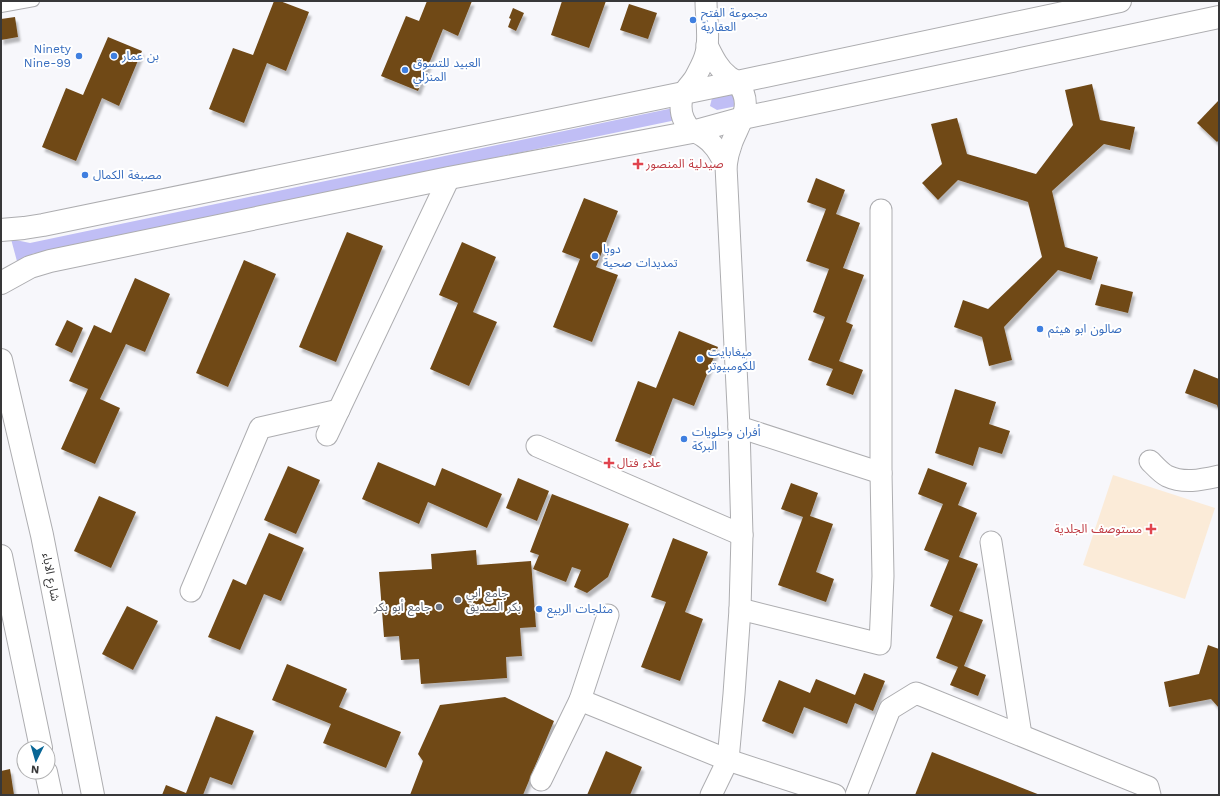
<svg xmlns="http://www.w3.org/2000/svg" width="1220" height="796" font-family="'Work Sans','Noto Sans Arabic',sans-serif">
<defs>
<filter id="shadow"><feDropShadow dx="2.5" dy="4.5" stdDeviation="1" flood-color="#0004"/></filter>
</defs>
<rect width="100%" height="100%" fill="#f7f7fb"/>
<!-- medical -->
<path fill="#fbebd8" d="M1113,475L1215,508L1185,599L1083,565Z"/>
<!-- green -->
<g fill="#c0bef5">
<path d="M738,93L742,105L717,110L710,106L712,98Z"/>
<path d="M678,107L681,119L32,254L18,265L11,239L30,243Z"/>
</g>
<!-- building -->
<g fill="#6f4919" filter="url(#shadow)">
<path d="M274,1H280L309,12L286,71L267,63L244,123L209,109L233,48L253,55Z"/>
<path d="M427,1H472L458,36L443,29L418,91L381,76L406,16L419,21Z"/>
<path d="M562,1H606L589,48L551,35Z"/>
<path d="M629,4L657,13L648,39L620,30Z"/>
<path d="M513,8L524,13L516,31L508,27L511,19L509,18Z"/>
<path d="M15,17L18,37L1,40V19Z"/>
<path d="M108,37L142,51L119,106L102,98L76,161L42,147L66,88L83,95Z"/>
<path d="M1092,84L1100,120L1135,127L1130,150L1104,144L1052,191L1065,247L1098,257L1091,280L1058,270L1004,327L1012,360L989,366L982,337L954,327L963,300L988,309L1042,257L1028,202L958,180L938,200L922,183L942,164L931,124L957,118L967,154L1036,174L1073,125L1065,90Z"/>
<path d="M1219,100V140L1217,142L1197,123Z"/>
<path d="M816,178L845,190L836,214L860,223L843,268L864,275L846,322L853,325L839,361L863,370L853,395L826,385L833,369L808,360L825,317L813,312L829,269L806,261L826,209L807,202Z"/>
<path d="M584,198L618,211L596,267L618,275L592,342L553,327L580,259L562,252Z"/>
<path d="M347,232L383,246L336,362L299,347Z"/>
<path d="M462,242L496,257L473,312L497,322L469,386L430,369L458,303L439,295Z"/>
<path d="M244,260L276,274L228,387L196,373Z"/>
<path d="M135,278L170,294L145,352L126,344L100,399L120,408L95,464L61,449L88,389L69,381L94,325L111,333Z"/>
<path d="M1101,284L1133,292L1128,313L1095,305Z"/>
<path d="M67,320L83,328L72,353L55,345Z"/>
<path d="M679,331L718,347L694,406L673,398L651,455L615,441L638,381L656,388Z"/>
<path d="M1194,369L1219,379V411L1217,405L1185,393Z"/>
<path d="M955,389L996,402L989,424L1010,431L1002,454L979,447L973,466L935,453Z"/>
<path d="M378,462L435,486L442,468L502,494L487,528L428,502L419,524L362,499Z"/>
<path d="M288,466L320,480L296,534L264,520Z"/>
<path d="M928,468L967,483L958,505L977,513L959,557L978,564L959,611L983,620L964,666L986,675L978,696L950,685L958,667L936,658L953,616L930,606L949,560L924,550L943,504L918,494Z"/>
<path d="M518,478L549,491L537,521L506,508Z"/>
<path d="M791,483L818,493L810,516L833,524L816,572L834,579L826,602L778,585L803,517L781,509Z"/>
<path d="M552,494L629,524L608,577L587,593L574,587L581,570L572,567L566,582L533,569L539,555L530,552Z"/>
<path d="M99,496L136,512L111,568L74,551Z"/>
<path d="M269,533L304,548L281,601L264,594L240,650L208,637L233,579L246,585Z"/>
<path d="M673,538L708,552L685,612L703,619L680,681L641,667L666,602L651,597Z"/>
<path d="M476,550L477,565L531,561L536,627L520,628L522,656L506,657L507,678L421,684L419,659L401,660L399,636L384,637L379,572L432,569L431,554Z"/>
<path d="M127,606L158,621L133,670L102,654Z"/>
<path d="M1208,645L1219,649V708L1211,699L1169,707L1164,682L1199,674Z"/>
<path d="M287,664L347,689L339,707L401,732L386,768L323,743L331,724L272,700Z"/>
<path d="M864,673L885,681L873,711L855,703L847,724L804,707L793,734L762,721L779,680L810,693L816,679L855,695Z"/>
<path d="M505,697L554,721L523,795H410L423,761L418,754L440,705Z"/>
<path d="M216,716L254,731L232,785L210,777L203,795H162L166,785L186,793Z"/>
<path d="M606,751L642,767L630,795H587Z"/>
<path d="M932,752L1040,795H915Z"/>
<path d="M10,769L14,795H1V771Z"/>
</g>
<g fill="none" stroke-linecap="round" stroke-linejoin="round">
<defs>
<path id="service" d="M1,7L34,1"/>
<g id="minor">
<path d="M706,1C706,18 710,37 706,53C704,62 699,70 695,78C692,83 687,87 684,93C680,100 680,112 684,120C690,132 694,130 704,137C715,144 720,155 726,166"/>
<path d="M707,45C713,57 718,68 728,76C731,79 736,80 738,84C754,104 740,122 732,142C729,150 727,158 726,166L739,427L742,535L740,609L734,694L728,760L711,795"/>
<path d="M739,427L881,473"/>
<path d="M327,435L449,178"/>
<path d="M537,446L742,535"/>
<path d="M1150,461C1155,466 1161,473 1167,476C1184,484 1201,480 1219,476"/>
<path d="M991,542L1021,735"/>
<path d="M191,591L260,428L339,410"/>
<path d="M740,609L880,644L883,576L881,473V210"/>
<path d="M580,700L728,760L835,795"/>
<path d="M541,780L580,700L608,615"/>
<path d="M856,795L890,709L916,693L1148,787L1150,795"/>
</g>
<g id="secondary">
<path d="M1,230L24,228L43,225L737,82L1120,1"/>
<path d="M1,283L30,267L50,261L449,178L692,132L743,118L1219,17"/>
<path d="M1,360L42,535L93,795"/>
<path d="M1,556L41,748"/>
<path d="M46,772L51,795"/>
</g>
</defs>
<!-- service casing -->
<use href="#service" stroke="#adadb0" stroke-width="12"/>
<!-- minor casing -->
<use href="#minor" stroke="#adadb0" stroke-width="23"/>
<!-- secondary casing -->
<use href="#secondary" stroke="#adadb0" stroke-width="24"/>
<!-- service -->
<use href="#service" stroke="#fff" stroke-width="10"/>
<!-- minor -->
<use href="#minor" stroke="#fff" stroke-width="21"/>
<!-- secondary -->
<use href="#secondary" stroke="#fff" stroke-width="22"/>
</g>
<!-- markers -->
<g fill="#3f7fe0" stroke="#fff" stroke-width="1.5">
<circle cx="693" cy="20" r="4"/>
<circle cx="79" cy="56" r="4"/>
<circle cx="114" cy="56" r="4"/>
<circle cx="405" cy="70" r="4"/>
<circle cx="85" cy="175" r="4"/>
<circle cx="595" cy="256" r="4"/>
<circle cx="1040" cy="329" r="4"/>
<circle cx="700" cy="359" r="4"/>
<circle cx="684" cy="439" r="4"/>
<circle cx="539" cy="609" r="4"/>
</g>
<g fill="#e0444e" stroke="#fff" stroke-width="1.5">
<path d="M636 158h4v4h4v4h-4v4h-4v-4h-4v-4h4z"/>
<path d="M607 457h4v4h4v4h-4v4h-4v-4h-4v-4h4z"/>
<path d="M1149 523h4v4h4v4h-4v4h-4v-4h-4v-4h4z"/>
</g>
<g fill="#6b7280" stroke="#fff" stroke-width="1.5">
<circle cx="458" cy="600" r="4"/>
<circle cx="439" cy="607" r="4"/>
</g>
<g text-anchor="middle" dominant-baseline="central" stroke-width="4" stroke-linejoin="round" paint-order="stroke">
<!-- shop labels -->
<g font-size="12" fill="#366cbe" stroke="#fff" text-anchor="start">
<text x="701" y="13">مجموعة الفتح<tspan x="701" dy="14">العقارية</tspan></text>
<text x="71" y="49" text-anchor="end">Ninety<tspan x="71" dy="14">Nine-99</tspan></text>
<text x="122" y="56">بن عمار</text>
<text x="413" y="63">العبيد للتسوق<tspan x="413" dy="14">المنزلي</tspan></text>
<text x="93" y="175">مصبغة الكمال</text>
<text x="603" y="249">دوبا<tspan x="603" dy="14">تمديدات صحية</tspan></text>
<text x="1048" y="329">صالون ابو هيثم</text>
<text x="708" y="352">ميغابايت<tspan x="708" dy="14">للكومبيوتر</tspan></text>
<text x="692" y="432">أفران وحلويات<tspan x="692" dy="14">البركة</tspan></text>
<text x="547" y="609">مثلجات الربيع</text>
</g>
<!-- health labels -->
<g font-size="12" fill="#be3a42" stroke="#fff" text-anchor="start">
<text x="646" y="164">صيدلية المنصور</text>
<text x="617" y="463">علاء فتال</text>
<text x="1142" y="529" text-anchor="end">مستوصف الجلدية</text>
</g>
<!-- street labels -->
<g font-size="12" fill="#383839" stroke="#fff">
<text transform="translate(51 577) rotate(79)">شارع الاباء</text>
</g>
<!-- worship labels -->
<g font-size="12" fill="#5b616d" stroke="#fff" text-anchor="start">
<text x="466" y="593">جامع ابي<tspan x="466" dy="14">بكر الصديق</tspan></text>
<text x="431" y="607" text-anchor="end">جامع أبو بكر</text>
</g>
</g>
<!-- border -->
<rect width="1220" height="796" fill="none" stroke="#383839" stroke-width="4"/>
<!-- north arrow -->
<g transform="translate(36 760) rotate(185)"><circle r="19" fill="#ffffff" stroke="#afafb0"/>
<path d="M0-3L7 15L0 10L-7 15Z" fill="#086696"/>
<text y="-6" font-size="11" font-weight="bold" text-anchor="middle" fill="#383839">N</text>
</g>
</svg>
